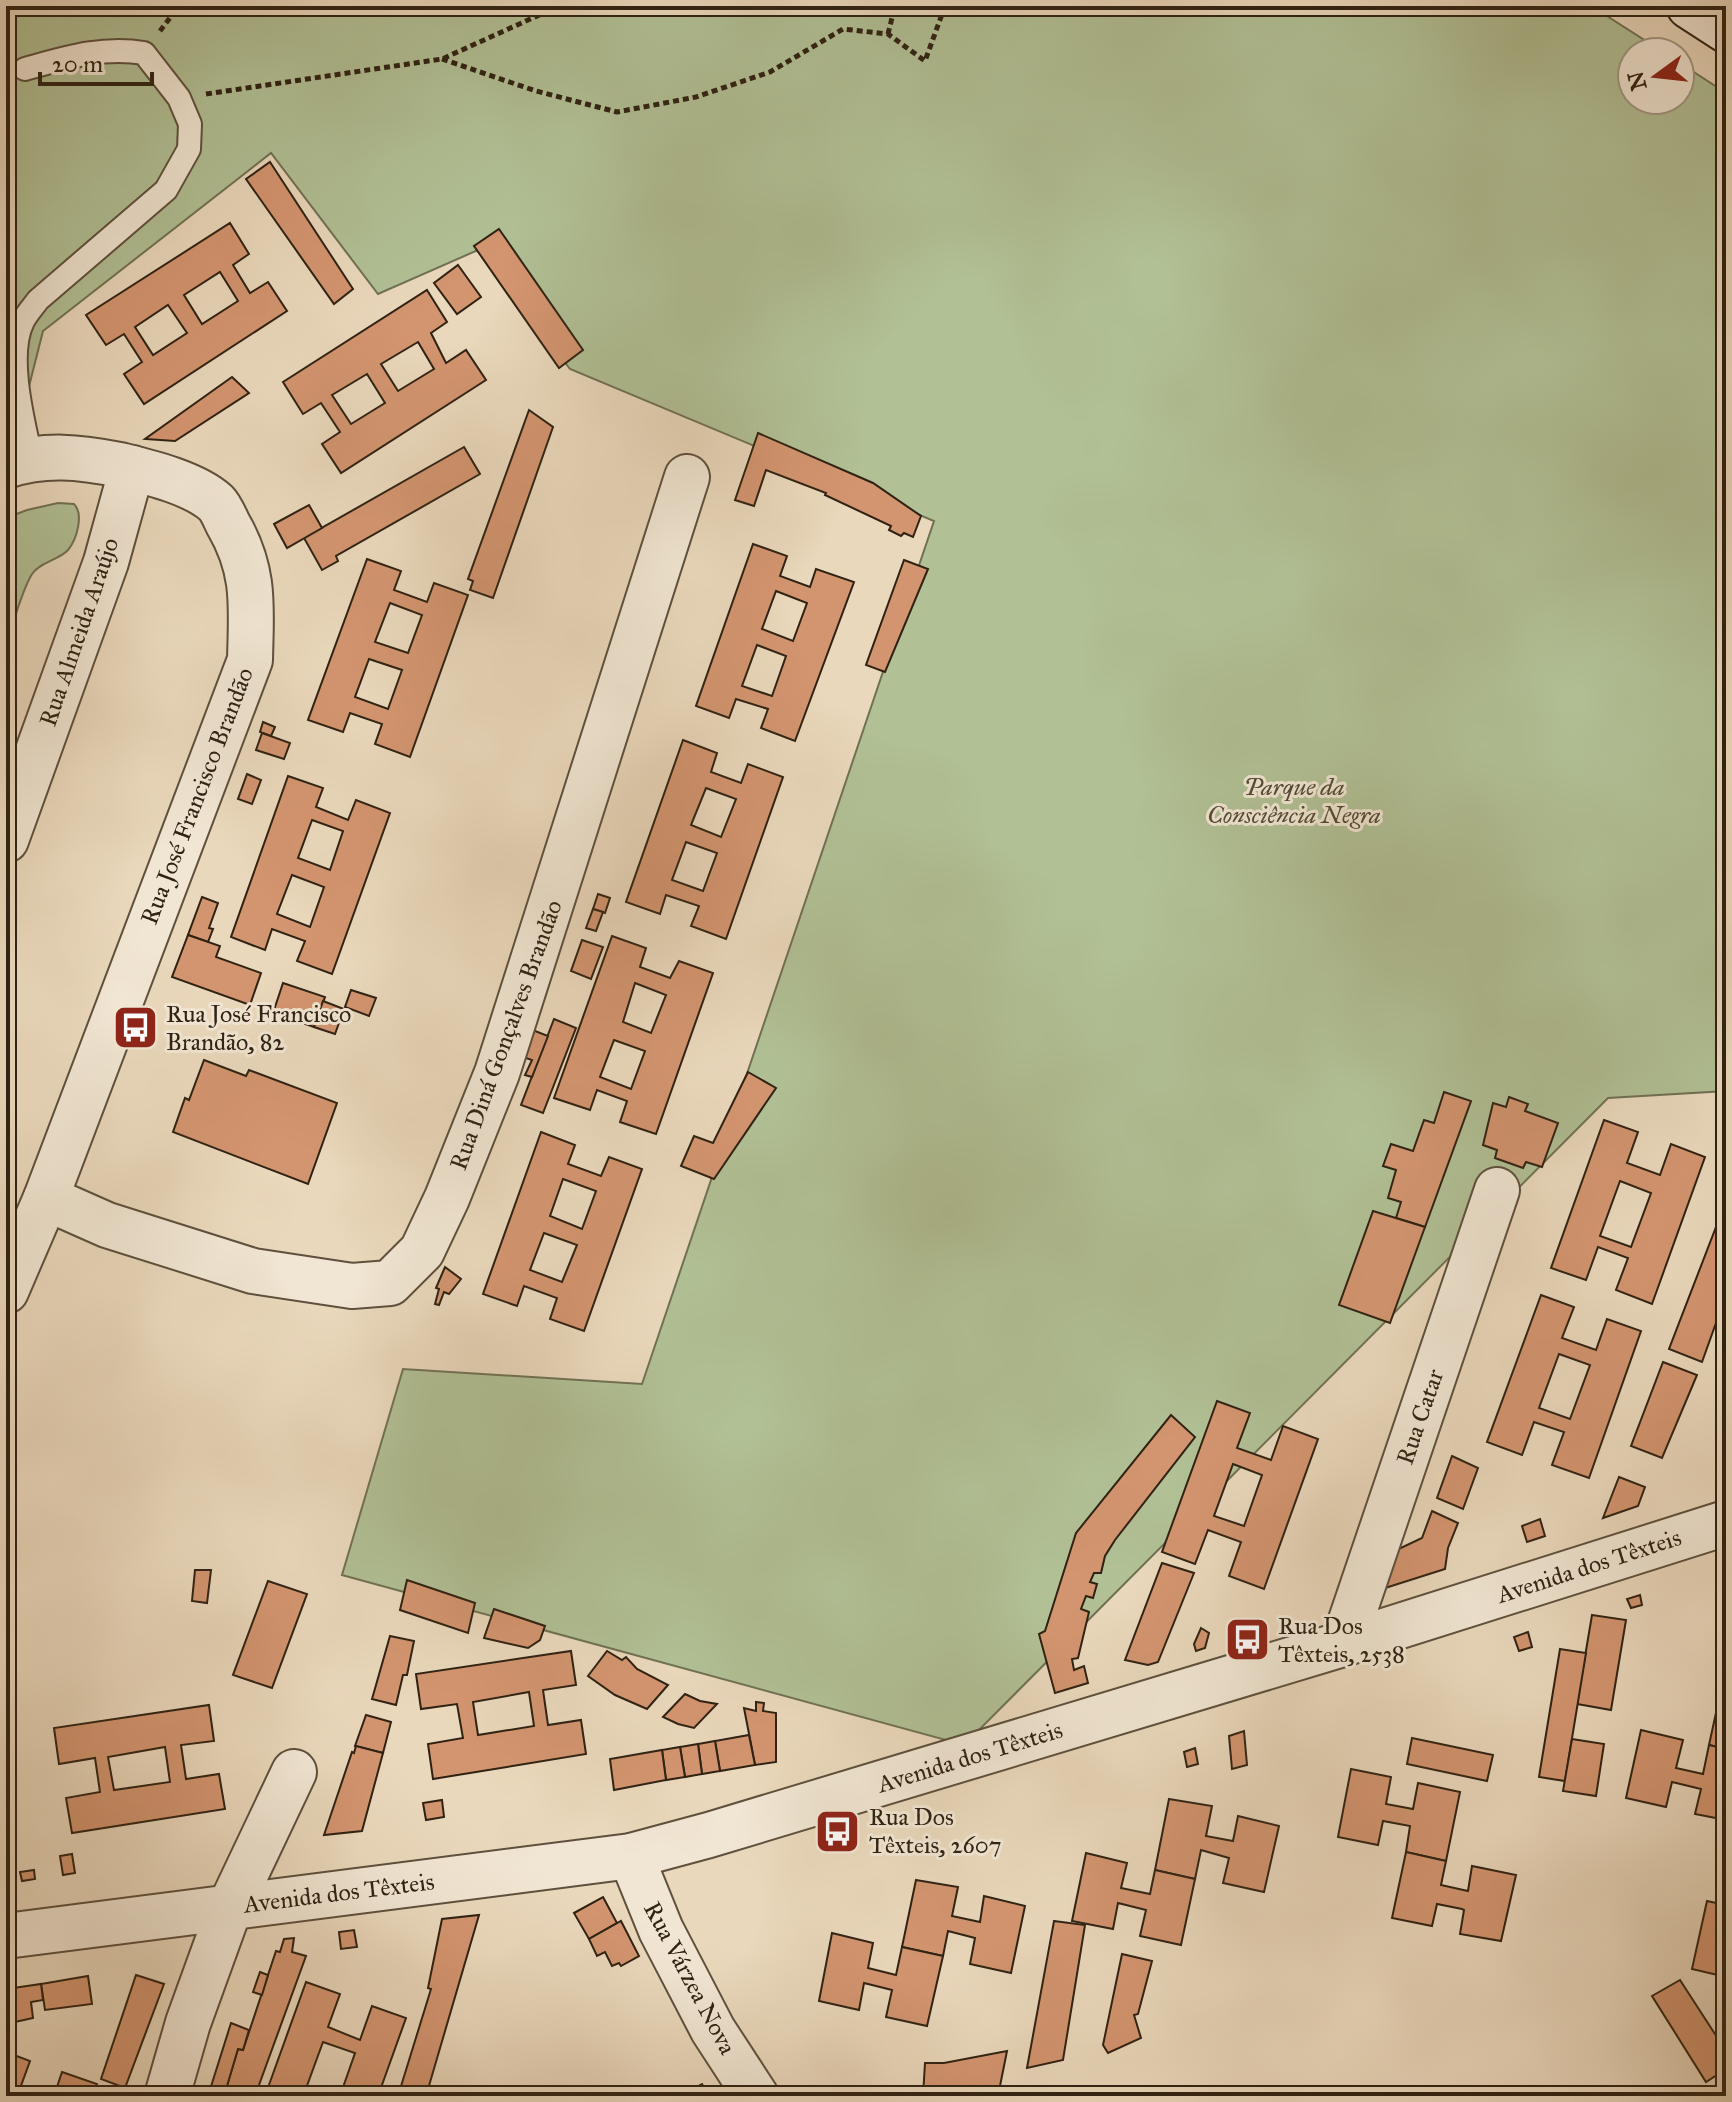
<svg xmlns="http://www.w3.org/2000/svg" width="1732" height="2102" font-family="'IM FELL Great Primer',serif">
<rect width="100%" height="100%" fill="#ead8bc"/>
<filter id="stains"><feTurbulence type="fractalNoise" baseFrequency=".0025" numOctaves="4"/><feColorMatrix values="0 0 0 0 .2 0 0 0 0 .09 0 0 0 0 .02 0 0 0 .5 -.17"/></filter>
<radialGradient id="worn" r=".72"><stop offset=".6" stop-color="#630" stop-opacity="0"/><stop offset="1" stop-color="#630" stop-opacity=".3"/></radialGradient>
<!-- green -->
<g fill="#b1c095" stroke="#707154" stroke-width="2">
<path d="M6,6H1599L1607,16L1663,52H1632V100H1680V63L1726,93V1091L1608,1098L964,1745L342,1575L403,1369L642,1384L934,521L570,369L478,250L378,294L271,153L43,331L21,418L6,373Z"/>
<path d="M58,503L74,504C84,514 77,539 68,550C59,560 40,562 32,574C21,592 14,623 6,644V518L27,510Z"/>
</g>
<!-- building -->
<g fill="#d39570" stroke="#2f2213" stroke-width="2" fill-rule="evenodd">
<path d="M270,162L353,289L334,304L246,179Z"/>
<path d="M230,223L249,254L233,265L250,293L268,282L287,311L144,404L124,374L142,362L124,334L106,345L86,315ZM220,272L238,301L202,324L184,295ZM168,305L187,333L153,355L135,327Z"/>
<path d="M499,229L583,350L559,368L474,246Z"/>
<path d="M458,265L481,297L457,314L434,283Z"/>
<path d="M427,290L447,322L431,333L446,363L466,350L486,380L341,473L322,444L340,432L321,403L303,414L283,382ZM418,342L434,369L398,391L381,364ZM367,374L385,403L351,424L332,395Z"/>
<path d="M232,377L249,393L175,441L145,439Z"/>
<path d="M529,410L553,427L493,598L470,590L473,581L468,579Z"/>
<path d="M758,433L873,483L921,516L913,537L904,533L901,536L889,530L891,526L825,495L826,493L766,470L754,506L735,500Z"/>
<path d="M464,447L480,474L336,556L338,561L322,570L304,538Z"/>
<path d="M309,505L322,528L287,548L274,524Z"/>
<path d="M753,544L787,556L780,576L810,587L816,569L854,582L795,741L761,728L768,709L736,699L729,718L696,706ZM776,591L807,603L793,641L762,629ZM757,645L786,656L772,696L742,686Z"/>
<path d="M367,559L401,571L394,590L427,602L434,583L468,595L410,757L375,744L382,724L350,713L343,732L308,720ZM390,603L422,615L408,653L375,642ZM369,659L402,670L388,709L355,697Z"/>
<path d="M904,560L928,569L885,672L866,665Z"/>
<path d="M263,722L275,727L271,736L260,732Z"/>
<path d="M262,733L290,743L284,759L256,750Z"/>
<path d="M683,740L717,753L711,772L741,783L748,764L783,777L726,939L691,926L699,906L666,895L660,914L626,902ZM706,788L736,799L721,837L691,825ZM686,842L717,853L703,891L672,880Z"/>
<path d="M247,774L261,780L252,804L238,799Z"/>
<path d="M288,776L323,788L316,807L348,820L356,800L390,813L332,974L297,961L305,941L272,929L265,950L231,937ZM312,820L343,831L330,870L298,858ZM292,875L324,887L310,927L277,914Z"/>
<path d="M598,894L610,898L605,913L593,909Z"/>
<path d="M202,897L218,903L209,928L213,929L208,942L188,935Z"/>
<path d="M593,909L603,912L596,931L586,928Z"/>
<path d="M188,935L220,946L216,957L261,973L250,1005L172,977Z"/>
<path d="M612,936L646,948L640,967L670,978L679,961L713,973L656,1134L620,1122L627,1101L597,1090L590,1110L554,1098ZM635,983L666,995L651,1033L623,1022ZM614,1040L645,1051L631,1089L600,1077Z"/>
<path d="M582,940L603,947L591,979L571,971Z"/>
<path d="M283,983L325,997L314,1027L273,1013Z"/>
<path d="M351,990L376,998L369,1016L345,1007Z"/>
<path d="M323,1001L344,1009L335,1034L314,1027Z"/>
<path d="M554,1019L576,1028L543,1113L521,1105Z"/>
<path d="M530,1029L548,1036L532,1077L525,1075L532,1060L520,1056Z"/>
<path d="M204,1060L246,1076L249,1070L337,1103L308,1184L173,1132L185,1098L189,1100Z"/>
<path d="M748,1072L776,1088L714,1179L681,1166L694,1136L713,1143Z"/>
<path d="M1444,1092L1471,1101L1425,1227L1396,1218L1401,1202L1388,1198L1396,1170L1383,1166L1391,1144L1413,1151L1424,1120L1434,1123Z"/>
<path d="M1509,1097L1528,1104L1525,1111L1558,1123L1542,1167L1526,1162L1523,1168L1495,1158L1497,1150L1483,1145L1493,1103L1506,1107Z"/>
<path d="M1604,1120L1638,1132L1627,1163L1660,1175L1671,1144L1705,1157L1652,1304L1616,1290L1628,1258L1598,1247L1586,1280L1551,1268ZM1620,1181L1651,1193L1631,1247L1600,1236Z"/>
<path d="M541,1132L575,1145L568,1164L601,1176L609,1157L642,1169L584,1331L550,1319L557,1298L524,1286L517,1306L483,1294ZM563,1179L596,1191L582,1229L550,1216ZM544,1233L577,1245L562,1282L530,1270Z"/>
<path d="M1726,1201V1295L1702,1362L1669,1349Z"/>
<path d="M1373,1211L1425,1227L1390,1323L1339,1305Z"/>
<path d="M445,1267L461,1279L449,1294L444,1292L439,1305L435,1304L439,1289L436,1288Z"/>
<path d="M1541,1295L1574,1307L1562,1338L1596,1350L1607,1319L1641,1331L1589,1478L1552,1465L1564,1432L1534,1422L1522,1455L1487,1442ZM1559,1354L1590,1365L1570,1419L1539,1408Z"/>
<path d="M1663,1362L1697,1375L1662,1458L1631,1446Z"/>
<path d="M1217,1401L1250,1413L1237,1448L1271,1460L1283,1426L1318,1439L1264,1589L1229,1576L1241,1542L1208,1530L1195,1564L1162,1552ZM1233,1464L1262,1475L1244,1526L1214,1516Z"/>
<path d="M1171,1415L1195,1437L1115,1540L1105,1556L1101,1573H1094L1090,1582L1097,1584L1093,1598L1086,1596L1081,1609L1089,1612L1078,1658L1072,1659L1074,1670L1084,1666L1088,1683L1055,1693L1039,1634L1045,1631L1076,1533Z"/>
<path d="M1452,1456L1478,1468L1463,1509L1437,1498Z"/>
<path d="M1619,1477L1645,1487L1638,1506L1603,1518Z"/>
<path d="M1432,1511L1458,1523L1448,1548L1445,1569L1382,1589L1388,1554L1422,1538Z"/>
<path d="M1540,1519L1545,1536L1527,1542L1522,1526Z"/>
<path d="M1162,1563L1194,1573L1158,1662L1148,1665L1125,1660Z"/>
<path d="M195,1570H211L207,1603L192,1601Z"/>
<path d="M407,1580L475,1603L468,1633L400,1610Z"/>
<path d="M268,1581L307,1594L272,1688L233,1675Z"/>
<path d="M1640,1595L1642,1605L1631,1608L1627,1599Z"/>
<path d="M494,1609L545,1626L540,1640L528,1648L484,1638Z"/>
<path d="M1592,1615L1626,1620L1611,1710L1577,1704Z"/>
<path d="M1201,1628L1209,1633L1205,1648L1196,1651L1194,1644Z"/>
<path d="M1528,1632L1532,1647L1519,1651L1514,1637Z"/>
<path d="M390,1636L414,1641L407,1675H403L396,1705L372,1699Z"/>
<path d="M1560,1649L1586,1653L1565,1781L1539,1777Z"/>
<path d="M571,1651L576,1685L543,1690L548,1725L581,1720L586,1754L433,1779L428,1744L463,1738L457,1704L421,1709L416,1674ZM529,1692L534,1726L478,1735L473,1702Z"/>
<path d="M607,1651L622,1660L626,1657L637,1669L668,1685L647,1709L615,1695L588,1676Z"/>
<path d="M1724,1676L1726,1677V1749L1709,1745Z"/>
<path d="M685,1694L700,1701L717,1704L694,1728L678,1724L663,1717Z"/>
<path d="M756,1702L764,1703L763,1711L776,1713V1762L755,1765L744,1708L756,1711Z"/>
<path d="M209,1705L214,1741L181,1745L186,1779L219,1774L225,1809L72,1833L66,1798L100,1792L95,1758L59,1764L54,1728ZM165,1747L170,1782L114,1790L108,1757Z"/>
<path d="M6,1714L16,1718L6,1742Z"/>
<path d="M366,1715L391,1722L383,1753L355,1746Z"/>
<path d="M1641,1730L1683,1740L1676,1768L1703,1774L1709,1745L1726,1749V1820L1695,1814L1701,1789L1672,1782L1666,1807L1626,1798Z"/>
<path d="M1244,1731L1247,1765L1232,1769L1229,1736Z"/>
<path d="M749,1735L755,1765L720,1771L715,1741Z"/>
<path d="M1412,1738L1493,1755L1487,1781L1407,1764Z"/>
<path d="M1572,1739L1604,1744L1596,1796L1563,1791Z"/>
<path d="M715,1741L720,1771L702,1774L698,1744Z"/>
<path d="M698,1744L702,1774L685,1777L680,1747Z"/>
<path d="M356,1746L383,1753L362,1831L324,1835L352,1752L354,1753Z"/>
<path d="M680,1747L685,1777L666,1780L662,1750Z"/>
<path d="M1195,1748L1198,1764L1187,1767L1184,1752Z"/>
<path d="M662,1750L666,1780L614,1790L610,1759Z"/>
<path d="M1351,1769L1391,1777L1386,1804L1413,1809L1418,1783L1460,1792L1446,1861L1406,1852L1410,1826L1383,1821L1378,1845L1338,1837Z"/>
<path d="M1169,1799L1212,1806L1206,1836L1233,1841L1238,1816L1279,1826L1264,1892L1223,1883L1229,1858L1201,1850L1195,1879L1155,1870Z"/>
<path d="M442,1800L444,1817L426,1820L423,1803Z"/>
<path d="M1406,1852L1446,1861L1441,1885L1468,1891L1472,1866L1516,1875L1501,1941L1460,1934L1464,1910L1462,1909L1437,1904L1432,1926L1392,1918Z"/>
<path d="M1086,1853L1127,1863L1121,1888L1150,1894L1155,1870L1195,1879L1181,1945L1140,1936L1146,1910L1118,1903L1113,1929L1072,1921Z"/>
<path d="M72,1854L75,1873L63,1875L60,1856Z"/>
<path d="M34,1870L35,1879L22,1881L20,1872Z"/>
<path d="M916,1880L958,1887L952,1916L980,1922L984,1896L1025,1906L1011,1973L970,1964L975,1938L948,1931L943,1956L902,1947Z"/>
<path d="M603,1897L617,1923L589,1939L574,1913Z"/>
<path d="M1707,1901L1726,1905V1977L1692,1969Z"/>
<path d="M479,1915L426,2096H398L431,1989L428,1988L442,1919Z"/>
<path d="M621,1921L639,1956L621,1966L619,1963L612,1966L605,1952L597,1956L589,1939Z"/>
<path d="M1054,1921L1085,1925L1063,2060L1027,2068Z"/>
<path d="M354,1930L357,1947L341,1949L339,1932Z"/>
<path d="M832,1933L873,1943L868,1968L896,1975L902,1947L943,1956L927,2026L886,2017L892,1990L864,1983L859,2010L819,2001Z"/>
<path d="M294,1938L292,1952L306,1956L255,2096H224L238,2049L243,2050L276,1951L280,1952L284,1939Z"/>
<path d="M1122,1954L1152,1961L1138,2014L1134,2015L1141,2038L1108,2053L1103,2045Z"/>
<path d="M260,1972L268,1975L262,1995L253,1992Z"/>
<path d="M136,1975L164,1984L125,2088L101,2079Z"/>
<path d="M88,1976L92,2004L45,2010L41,1984Z"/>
<path d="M1680,1980L1726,2051V2069L1706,2082L1652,1996Z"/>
<path d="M306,1982L340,1994L328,2027L360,2040L372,2006L406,2018L378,2096H340L355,2053L323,2042L304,2094L308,2096H265Z"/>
<path d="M41,1984L43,2000L31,2002L33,2018L6,2024V1989Z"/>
<path d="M231,2023L249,2030L243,2050L238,2049L224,2096H208Z"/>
<path d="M1007,2051L1000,2086L964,2096H923L925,2063H944Z"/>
<path d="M6,2052L30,2061L18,2094L24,2096H6Z"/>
<path d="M62,2072L97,2084L92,2096H54Z"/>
<path d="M702,2084L708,2096H692L689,2091Z"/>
<path d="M577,2090L610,2096H575Z"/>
</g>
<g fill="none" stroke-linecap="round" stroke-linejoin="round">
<defs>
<path id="service" d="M25,69C65,58 102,46 144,53L179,98L190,124L189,149L166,190L38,300C33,307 27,313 23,321C6,355 23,421 31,457"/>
<g id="minor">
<path d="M6,466C45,453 80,457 120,465C148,472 194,483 216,503C221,508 225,518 228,524C256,572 251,608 250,660L46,1198L6,1291"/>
<path d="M6,840L106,562L132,468"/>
<path d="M46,1198L107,1225L253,1271L352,1286L390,1283L422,1251L447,1198L497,1073L687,477"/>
<path d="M1343,1644L1497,1190"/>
<path d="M631,1856L661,1930L713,2030L756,2096"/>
<path d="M167,2096L188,2023L230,1907L294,1772"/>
</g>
<path id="tertiary" d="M6,1936L631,1856L709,1835L1343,1644L1726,1523"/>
<path id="secondary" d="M1689,6L1726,30"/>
</defs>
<!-- service casing -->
<use href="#service" stroke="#5e503d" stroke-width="26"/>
<!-- minor casing -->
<use href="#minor" stroke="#5e503d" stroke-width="48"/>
<!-- tertiary casing -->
<use href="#tertiary" stroke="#5e503d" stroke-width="48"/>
<!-- secondary casing -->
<use href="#secondary" stroke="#2f2213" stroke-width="48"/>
<!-- path -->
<g stroke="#2f2213" stroke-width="5" stroke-dasharray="6 4" stroke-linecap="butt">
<path d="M160,31L179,6"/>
<path d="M888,34L895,6"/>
<path d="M442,59L536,91L617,112L696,97L770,72L843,29L888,34L925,61L945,6"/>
<path d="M206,94L442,59L559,6"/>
</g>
<!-- service -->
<use href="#service" stroke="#f1e6d3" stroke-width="22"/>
<!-- minor -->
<use href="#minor" stroke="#f1e6d3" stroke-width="44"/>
<!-- tertiary -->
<use href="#tertiary" stroke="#f1e6d3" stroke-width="44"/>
<!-- secondary -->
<use href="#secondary" stroke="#f1e6d3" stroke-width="44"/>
</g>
<!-- icons -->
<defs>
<symbol id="bus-square" viewBox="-11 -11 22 22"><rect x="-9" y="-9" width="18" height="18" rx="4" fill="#8f2418" stroke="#f1e6d3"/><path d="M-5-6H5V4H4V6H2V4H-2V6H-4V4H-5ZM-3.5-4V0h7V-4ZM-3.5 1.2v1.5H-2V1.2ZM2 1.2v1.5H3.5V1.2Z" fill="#fff"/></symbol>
</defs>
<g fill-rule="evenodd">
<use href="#bus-square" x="110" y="1002" width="51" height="51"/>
<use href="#bus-square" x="1222" y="1614" width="51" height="51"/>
<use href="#bus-square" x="812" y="1806" width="51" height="51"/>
</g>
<g text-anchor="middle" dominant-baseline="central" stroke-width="6" stroke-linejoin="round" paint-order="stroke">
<!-- street labels -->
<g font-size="24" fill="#2f2213" stroke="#f1e6d3">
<text transform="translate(79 632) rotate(-71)">Rua Almeida Araújo</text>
<text transform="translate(197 796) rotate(-69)">Rua José Francisco Brandão</text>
<text transform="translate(506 1035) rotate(-70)">Rua Diná Gonçalves Brandão</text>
<text transform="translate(1420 1417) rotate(-71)">Rua Catar</text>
<text transform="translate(1589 1566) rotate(-18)">Avenida dos Têxteis</text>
<text transform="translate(970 1757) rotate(-17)">Avenida dos Têxteis</text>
<text transform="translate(339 1893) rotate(-7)">Avenida dos Têxteis</text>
<text transform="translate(690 1978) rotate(62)">Rua Várzea Nova</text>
</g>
<!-- park labels -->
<g font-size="24" font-style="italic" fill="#504a34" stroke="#f1e6d3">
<text x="1294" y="787">Parque da<tspan x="1294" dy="28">Consciência Negra</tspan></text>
</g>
<!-- poi labels -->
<g font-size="24" fill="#2f2213" stroke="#f1e6d3" text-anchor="start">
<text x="166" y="1014">Rua José Francisco<tspan x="166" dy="28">Brandão, 82</tspan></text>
<text x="1278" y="1626">Rua Dos<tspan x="1278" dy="28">Têxteis, 2538</tspan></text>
<text x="869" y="1817">Rua Dos<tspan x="869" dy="28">Têxteis, 2607</tspan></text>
</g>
</g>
<!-- margin -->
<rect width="1732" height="2102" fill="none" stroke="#ead8bc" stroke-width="32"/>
<rect x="8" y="8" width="1716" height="2086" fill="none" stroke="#2f2213" stroke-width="4"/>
<rect x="16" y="16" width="1700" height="2070" fill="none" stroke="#2f2213" stroke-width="2"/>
<!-- north arrow -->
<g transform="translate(1656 76) rotate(255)"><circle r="38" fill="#f1e6d3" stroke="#a39886" stroke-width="2"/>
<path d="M0-6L14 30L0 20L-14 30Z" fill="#8f2418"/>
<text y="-12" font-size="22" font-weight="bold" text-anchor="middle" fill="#2f2213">N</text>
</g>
<!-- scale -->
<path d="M40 72v12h112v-12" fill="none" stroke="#2f2213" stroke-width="4"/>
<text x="52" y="72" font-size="24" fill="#2f2213" stroke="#f1e6d3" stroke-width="6" paint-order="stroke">20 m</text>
<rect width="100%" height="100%" filter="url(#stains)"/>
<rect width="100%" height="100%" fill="url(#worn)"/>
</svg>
